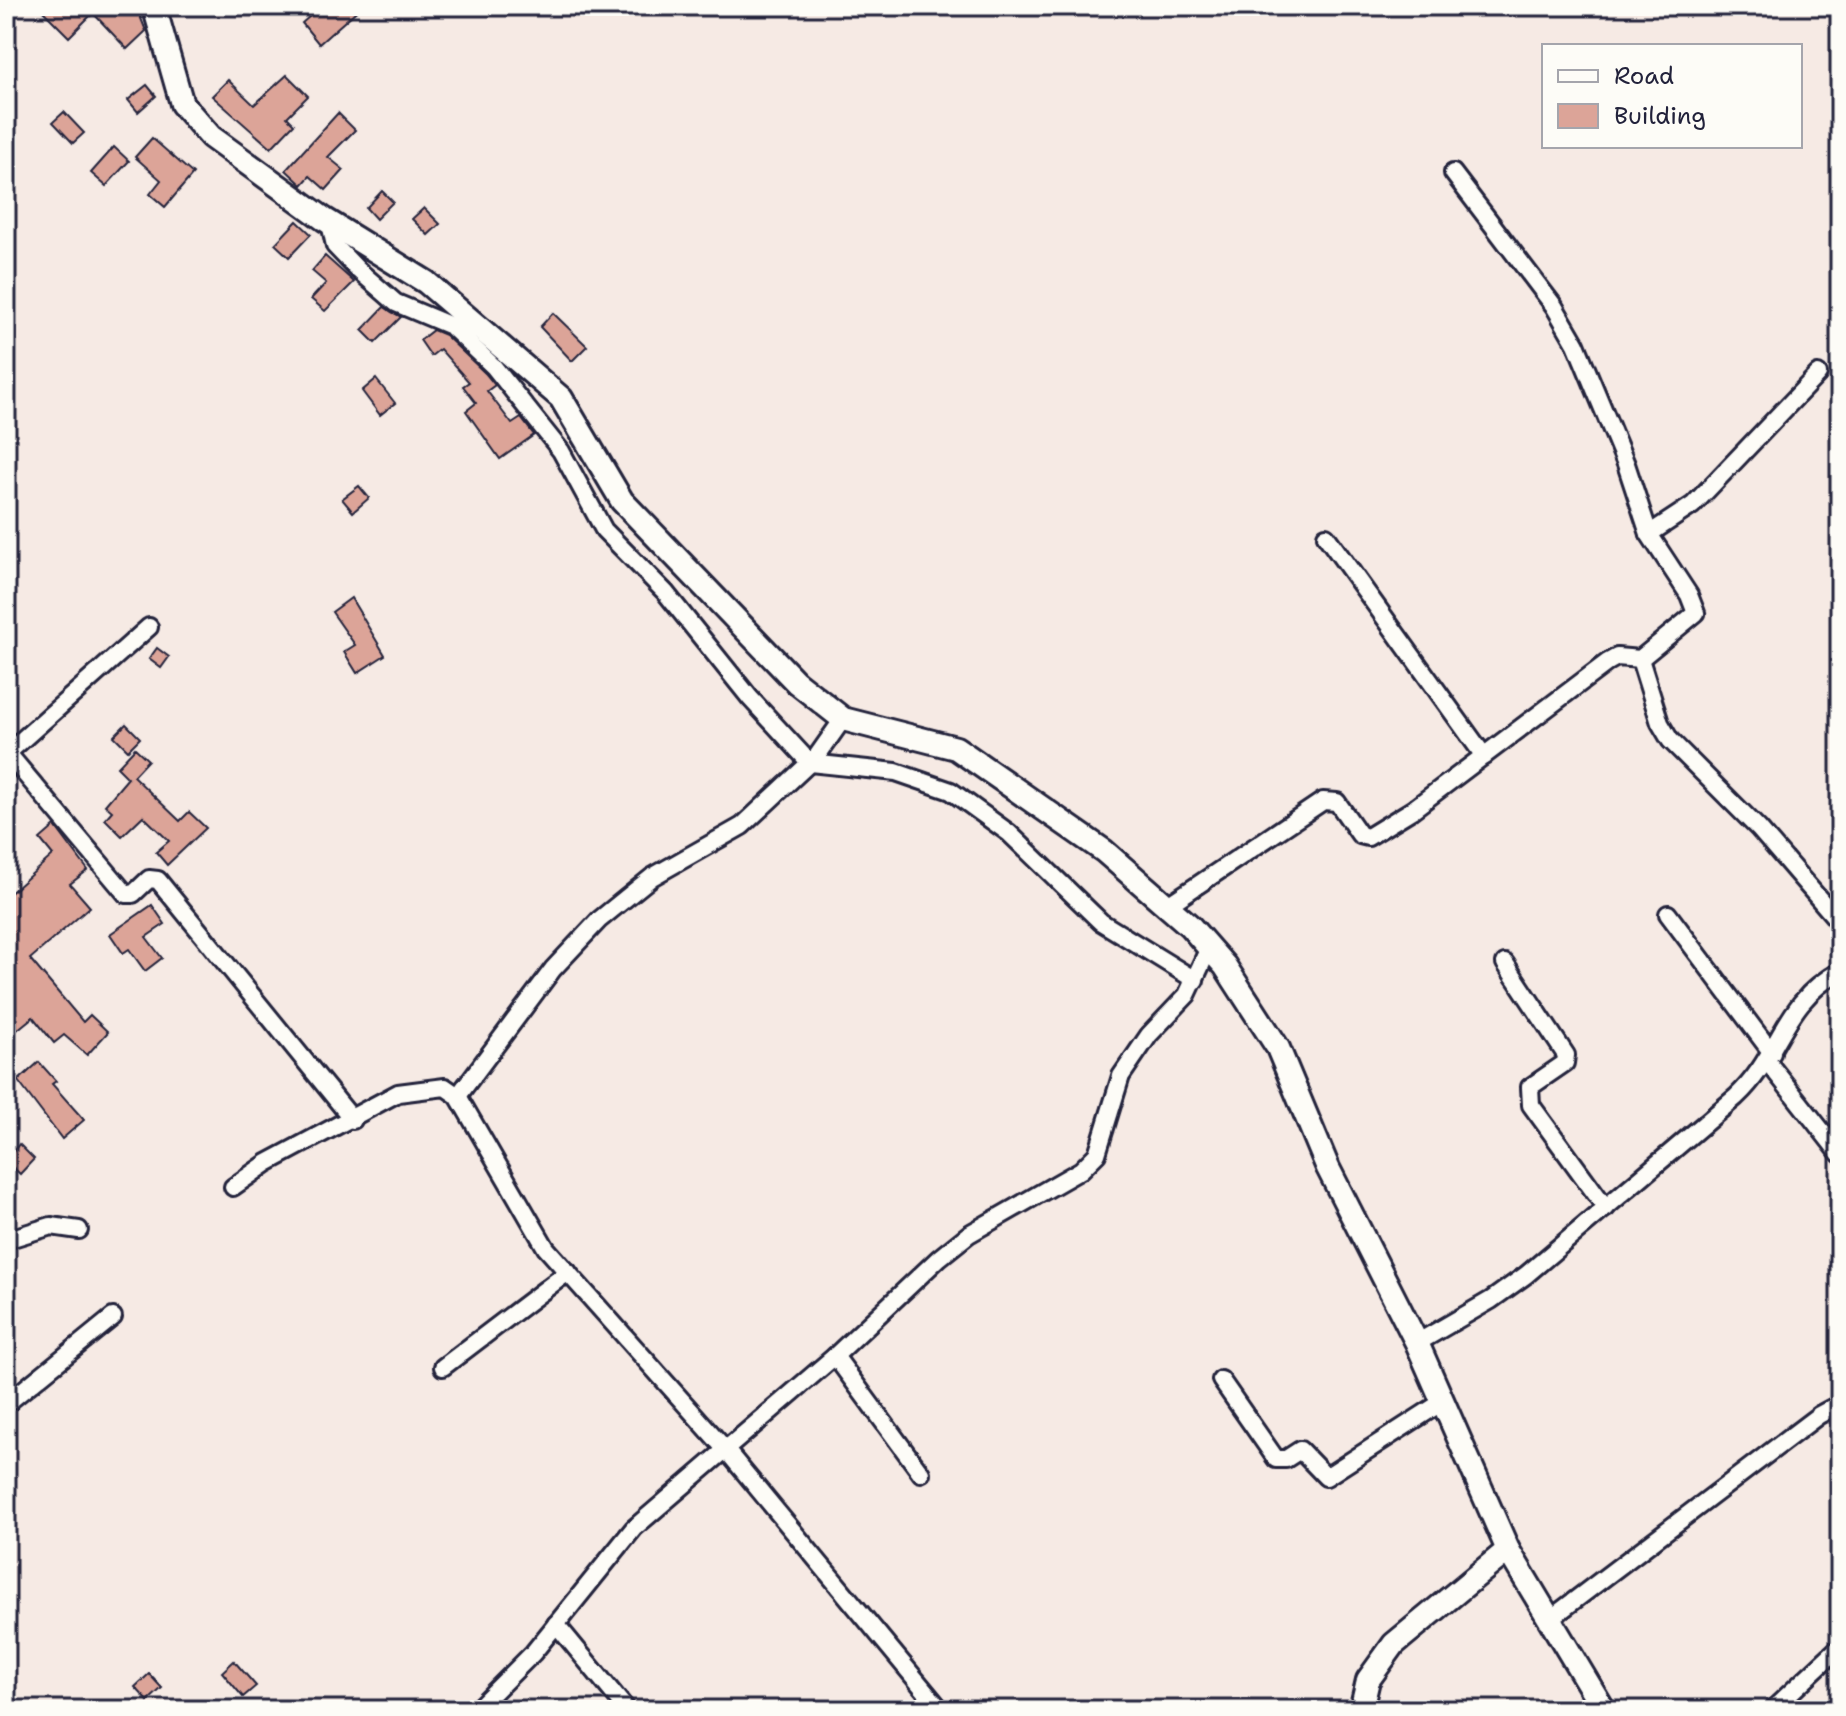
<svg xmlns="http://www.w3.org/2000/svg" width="1846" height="1716" font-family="'Shantell Sans',sans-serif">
<rect width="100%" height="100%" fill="#f6eae4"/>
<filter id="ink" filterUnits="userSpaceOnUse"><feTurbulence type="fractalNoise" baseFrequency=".0125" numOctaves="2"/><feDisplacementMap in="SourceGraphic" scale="16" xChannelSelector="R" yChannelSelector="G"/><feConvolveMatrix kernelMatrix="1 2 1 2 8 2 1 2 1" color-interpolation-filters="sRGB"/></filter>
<g filter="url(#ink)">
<!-- building -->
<g fill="#dca498" stroke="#22223b" stroke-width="2">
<path d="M38,6H136L146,31L127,49L93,13L69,37Z"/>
<path d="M330,6H362L319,44L302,23L318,9L322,14Z"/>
<path d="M287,75L308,96L287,117L294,124L271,148L212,96L228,80L254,105Z"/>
<path d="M147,85L156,96L138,112L128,100Z"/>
<path d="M64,112L84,133L73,143L53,122Z"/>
<path d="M338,113L355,130L328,157L344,170L326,190L310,176L302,185L286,170Z"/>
<path d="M152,138L193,174L165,207L150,194L161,180L135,157Z"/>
<path d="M114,147L129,161L106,186L91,173Z"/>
<path d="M382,191L393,202L376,219L366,208Z"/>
<path d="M424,208L440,224L428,235L412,219Z"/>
<path d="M297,221L311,234L289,257L275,244Z"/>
<path d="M325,256L354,282L325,311L311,299L326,283L312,271Z"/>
<path d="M384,307L401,317L375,343L362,330Z"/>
<path d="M553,313L587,346L572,361L540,327Z"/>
<path d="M433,330L445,335L486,374L495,385L487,391L512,424L521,418L534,435L500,459L466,411L476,403L463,386L469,382L440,349L431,356L420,340Z"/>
<path d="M376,379L395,403L380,415L362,391Z"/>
<path d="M359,486L369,498L353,512L342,499Z"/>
<path d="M351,598L385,655L357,673L344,652L355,645L332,612Z"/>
<path d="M157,648L169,657L161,668L149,659Z"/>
<path d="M126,724L140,738L128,750L114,736Z"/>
<path d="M135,748L148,760L133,776L180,821L189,812L206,828L167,865L156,852L169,841L143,816L122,836L105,819L112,811L105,805L128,778L117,767Z"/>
<path d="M55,826L88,870L70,884L90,907L30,959L83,1022L90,1015L108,1032L87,1055L64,1035L54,1043L33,1017L6,1039V897L53,855L40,839Z"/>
<path d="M152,905L165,924L146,937L162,958L145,971L129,949L123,953L110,934Z"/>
<path d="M39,1062L56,1081L52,1084L84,1120L62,1139L18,1081Z"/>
<path d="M19,1144L34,1159L20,1174L6,1161Z"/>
<path d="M234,1661L256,1686L243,1697L222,1672Z"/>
<path d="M149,1674L162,1688L148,1701L135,1687Z"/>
</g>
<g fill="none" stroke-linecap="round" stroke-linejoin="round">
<defs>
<g id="minor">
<path d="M330,223L335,246L357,269L396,303L451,326L494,367L561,451L604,530L665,592L750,698L810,763L896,772L951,791L1009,833L1101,922L1195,980"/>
<path d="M1649,534L1693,505L1818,374"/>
<path d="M1326,536L1484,756"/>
<path d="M149,627L12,749L10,756L126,894H133L149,879L158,880L353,1120"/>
<path d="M1640,659L1660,723L1670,740L1759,829L1840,923"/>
<path d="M1168,905L1323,801L1337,802L1360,835L1368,837L1412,810L1608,662L1617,657L1640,659L1696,613L1689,595L1649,534L1626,464L1576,344L1554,306L1453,173"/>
<path d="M1668,914L1772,1053"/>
<path d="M1505,963L1566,1055L1565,1063L1530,1087L1531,1105L1606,1208"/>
<path d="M1767,1061L1840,1154"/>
<path d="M458,1096L553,969L599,920L652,877L742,826L817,756L843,719"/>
<path d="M233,1187L267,1163L398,1093L445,1087L458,1096L546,1248L726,1450L941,1710"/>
<path d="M6,1240L51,1226L79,1230"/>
<path d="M1417,1343L1491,1300L1526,1275L1736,1097C1782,1054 1781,1003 1840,971"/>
<path d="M835,1356L921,1473"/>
<path d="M443,1367L568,1272"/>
<path d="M1221,1380L1276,1459H1286L1300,1450L1326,1477L1442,1402"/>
<path d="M6,1404L113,1317"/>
<path d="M1550,1619L1819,1415L1832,1408L1840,1412"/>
<path d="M556,1624L627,1710"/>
<path d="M476,1710L533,1653L634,1528L835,1356L939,1258L969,1234L1081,1170L1097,1154L1121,1076L1149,1035L1187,995L1209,948"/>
<path d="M1772,1710L1835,1651L1840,1653"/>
</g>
<g id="tertiary">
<path d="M154,6L182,104L211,137L324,219L426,282L561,398L622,501L796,682L843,719L956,748L1104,851L1190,926L1225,966L1278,1048L1328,1168L1417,1343L1508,1550L1604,1710"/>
<path d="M1361,1710L1368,1680L1394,1644L1508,1550"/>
</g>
</defs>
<!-- minor casing -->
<use href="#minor" stroke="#22223b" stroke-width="22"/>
<!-- tertiary casing -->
<use href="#tertiary" stroke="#22223b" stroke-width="28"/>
<!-- minor -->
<use href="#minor" stroke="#fdfcf7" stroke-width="16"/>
<!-- tertiary -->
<use href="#tertiary" stroke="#fdfcf7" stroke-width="22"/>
</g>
</g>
<!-- margin -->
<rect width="1846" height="1716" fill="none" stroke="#fdfcf7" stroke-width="32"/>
<rect x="16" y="16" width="1814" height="1684" fill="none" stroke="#22223b" stroke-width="3" filter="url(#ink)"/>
<!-- legend -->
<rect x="1542" y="44" width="260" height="104" fill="#fdfcf7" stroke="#a5a5ac" stroke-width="2"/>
<rect x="1558" y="70" width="40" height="12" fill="#fdfcf7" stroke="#a5a5ac" stroke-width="2"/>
<text x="1614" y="84" font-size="24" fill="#22223b">Road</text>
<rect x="1558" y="104" width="40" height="24" fill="#dca498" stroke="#a5a5ac" stroke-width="2"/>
<text x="1614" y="124" font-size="24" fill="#22223b">Building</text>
</svg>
